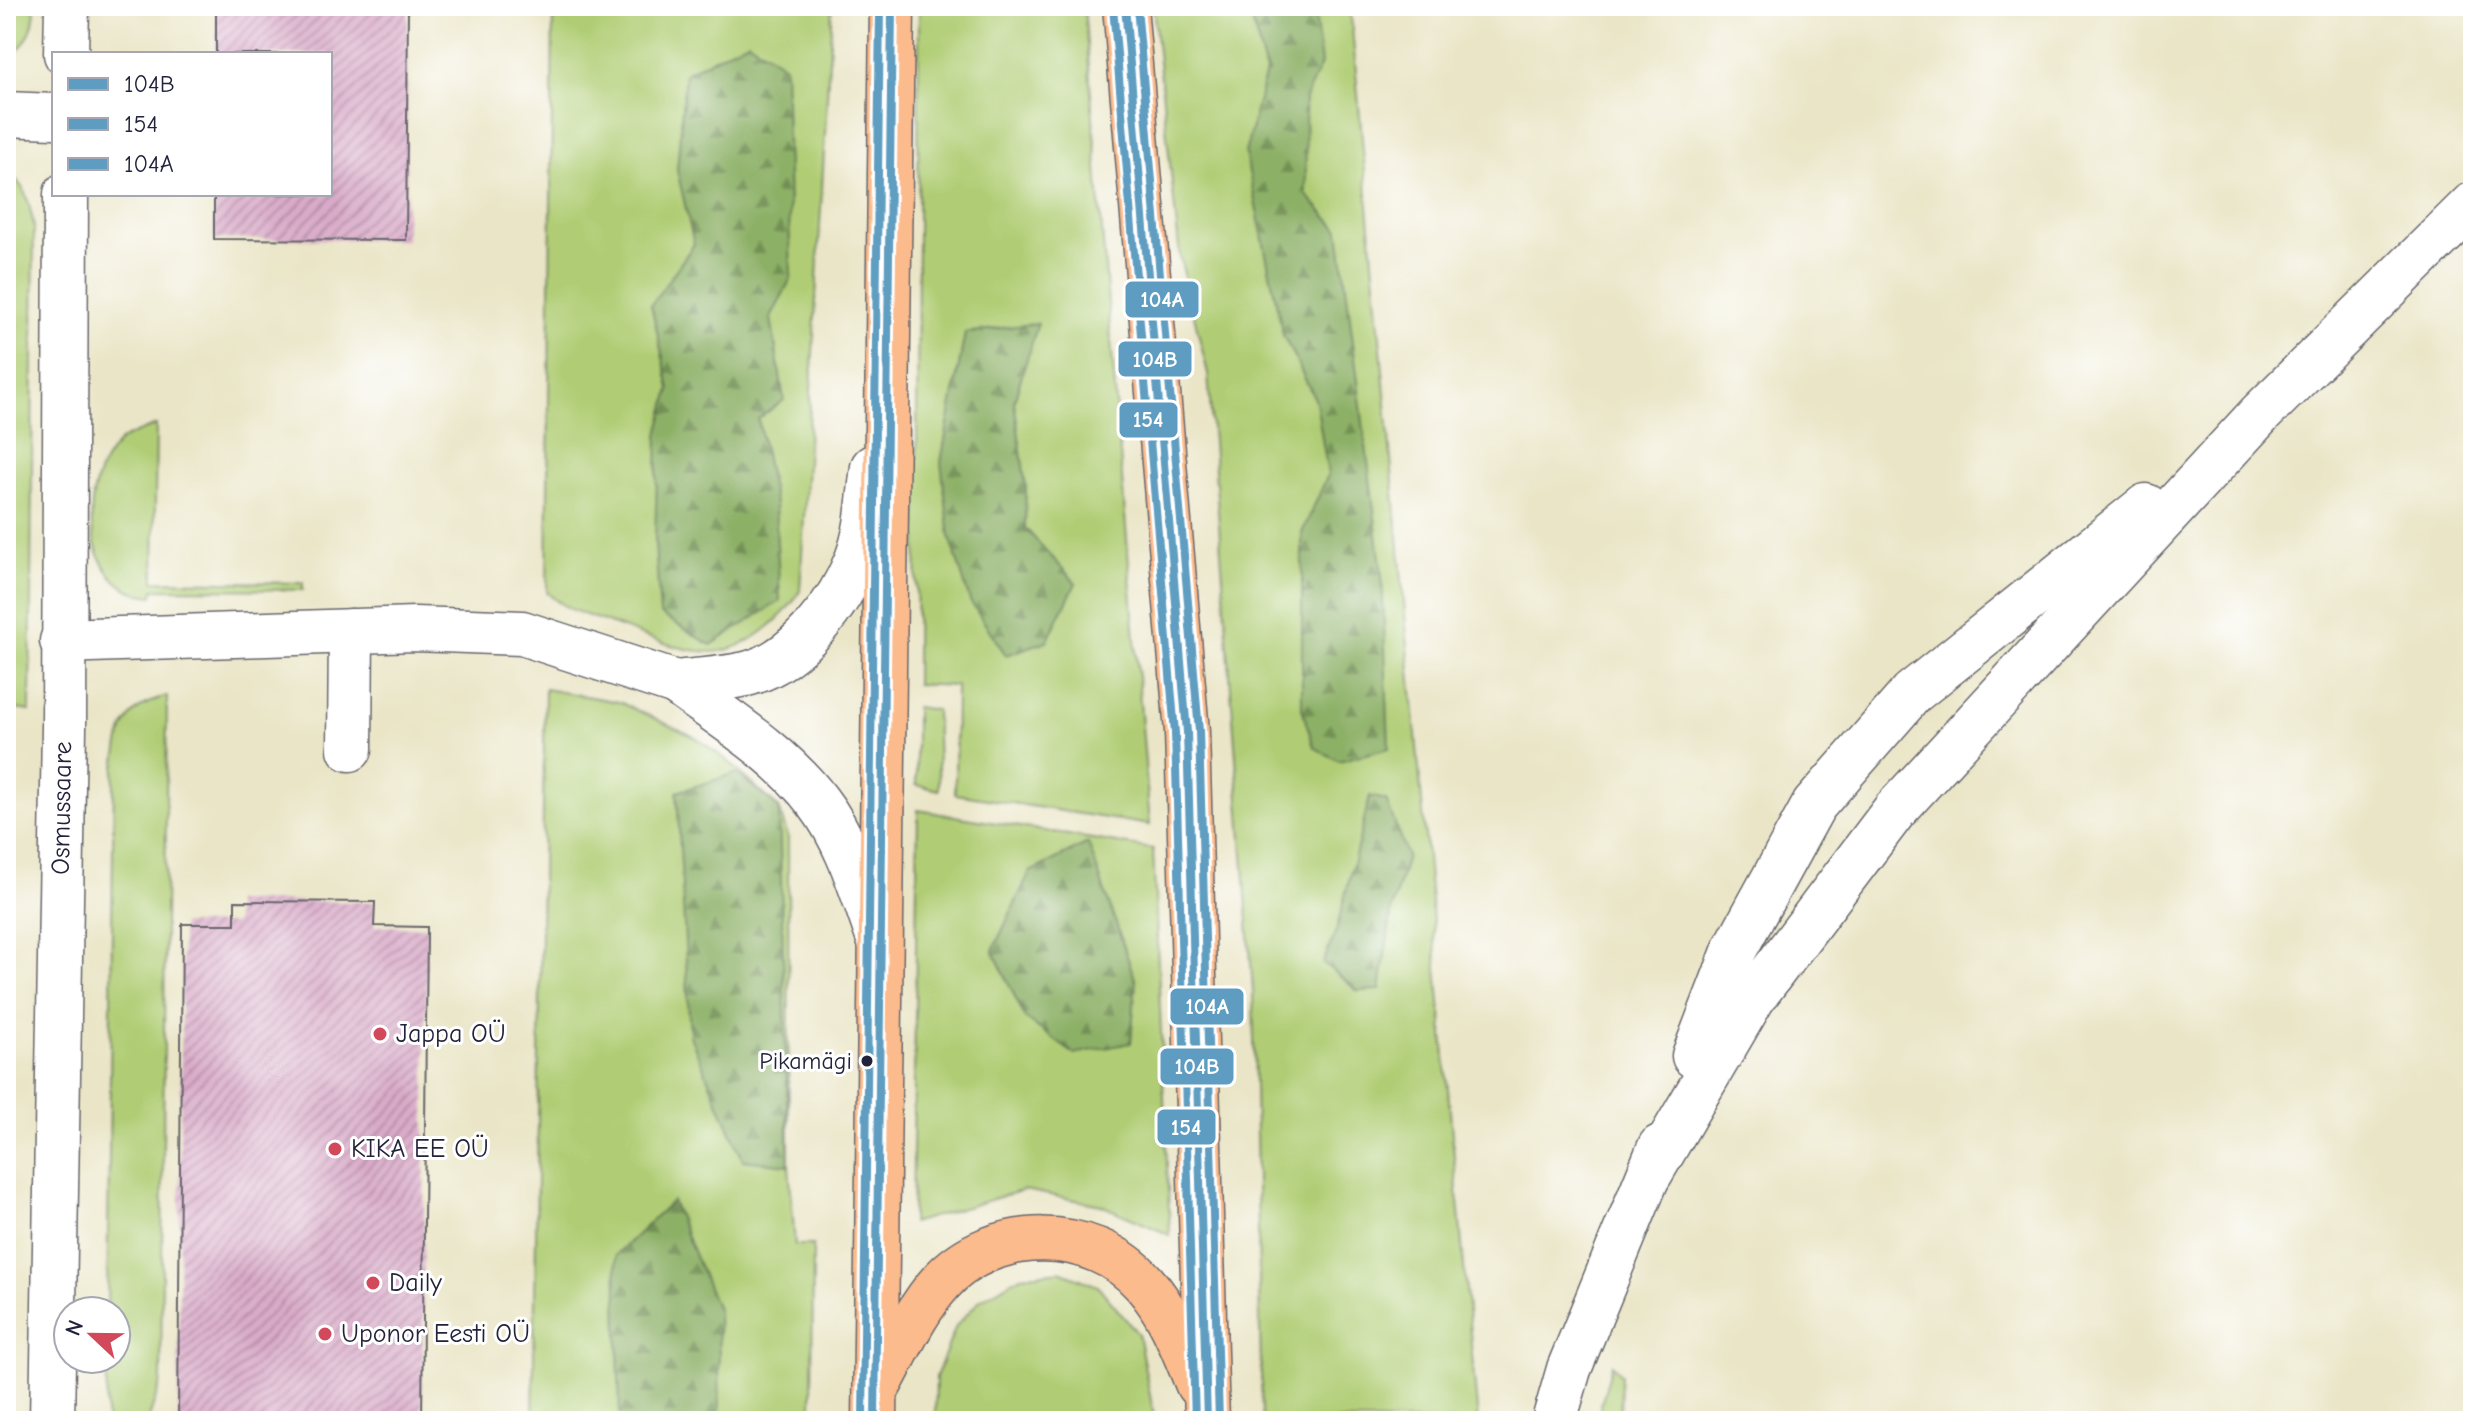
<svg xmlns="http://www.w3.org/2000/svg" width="2479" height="1427" font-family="'Comic Neue',sans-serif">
<defs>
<pattern id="forest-firs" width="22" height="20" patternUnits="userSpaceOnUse" patternTransform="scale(2)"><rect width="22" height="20" fill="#8cb066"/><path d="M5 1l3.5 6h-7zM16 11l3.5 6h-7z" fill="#728f55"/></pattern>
<pattern id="building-hatch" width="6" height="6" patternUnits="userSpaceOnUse" patternTransform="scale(2)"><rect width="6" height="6" fill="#daabc9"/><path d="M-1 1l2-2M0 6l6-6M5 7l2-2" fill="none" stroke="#b08ba4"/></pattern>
</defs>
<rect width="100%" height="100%" fill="#fff"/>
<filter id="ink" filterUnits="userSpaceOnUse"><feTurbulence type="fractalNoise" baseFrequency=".0125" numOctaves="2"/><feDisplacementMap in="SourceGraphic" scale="16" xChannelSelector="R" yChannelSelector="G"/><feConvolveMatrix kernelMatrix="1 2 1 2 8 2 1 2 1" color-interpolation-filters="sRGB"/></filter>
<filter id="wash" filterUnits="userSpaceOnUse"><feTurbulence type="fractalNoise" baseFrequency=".006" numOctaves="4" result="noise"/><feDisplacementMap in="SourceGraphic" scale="32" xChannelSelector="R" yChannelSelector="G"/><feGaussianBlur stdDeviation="1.8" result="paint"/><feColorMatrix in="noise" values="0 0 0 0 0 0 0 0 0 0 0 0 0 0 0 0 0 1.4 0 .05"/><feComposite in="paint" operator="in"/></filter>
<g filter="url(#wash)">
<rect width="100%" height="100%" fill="#eae5c6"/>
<!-- green -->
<g fill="#b0cd74" stroke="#697858" stroke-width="2">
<path d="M6,6H35C35,30 26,46 6,60Z"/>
<path d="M553,6H832L800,591C784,618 747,651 712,652C680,652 642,635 612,624C590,616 563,610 547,592Z"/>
<path d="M919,6H1084L1150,825L955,794L956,686L916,684Z"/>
<path d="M1153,6H1350L1478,1421H1262L1253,991L1208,374L1180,257Z"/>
<path d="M6,170C26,185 29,202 34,226L30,711L16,709L6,697Z"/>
<path d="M156,425L154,581L303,583V590L154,589L153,596C80,591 75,479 122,440C131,433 146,430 156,425Z"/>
<path d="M545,689L619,702L695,737L728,761L779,808L788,838L789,1165L795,1245H813L812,1421H533Z"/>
<path d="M167,696L161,1382L148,1421H106L107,1359H116V1311H107L114,774C121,731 121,709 167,696Z"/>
<path d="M916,707L936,710L939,790L916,785Z"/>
<path d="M918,810L1153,849L1170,1235L1101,1205L1024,1190L912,1223Z"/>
<path d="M1060,1271L1098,1286L1138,1334L1155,1421H935L936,1377L956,1326L980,1300L1021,1276Z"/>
<path d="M1612,1364L1621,1375L1620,1421H1597Z"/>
</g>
<!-- forest -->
<g fill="url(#forest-firs)" stroke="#576950" stroke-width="2">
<path d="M1248,6H1314L1321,64L1305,98L1306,194L1339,230L1382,574L1389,748L1339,761L1314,747L1302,708V533L1328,475L1316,401L1283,335L1245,153L1266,72Z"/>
<path d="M748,41L785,66L791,278L771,318L784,400L758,419L775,504L780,601L711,645L660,614L655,544L658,435L670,389L651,305L694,244L677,170L685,73Z"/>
<path d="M1038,323L1014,401L1026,487L1025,528L1076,583L1047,641L1006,655L970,601L950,537L941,462L965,333Z"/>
<path d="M736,773L779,808L789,1165L743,1160L690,1036L677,792Z"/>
<path d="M1370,796L1386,800L1407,856L1392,908L1380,990L1358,991L1323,963L1337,928Z"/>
<path d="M1088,843L1136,982L1131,1043L1074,1054L1025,1018L993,950L1030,872Z"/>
<path d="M672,1201L718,1311L720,1421H620L616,1255Z"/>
</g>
<g id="blocks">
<!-- building -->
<g fill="url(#building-hatch)">
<path d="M216,6H408L406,240L214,239V194H330V54H216Z"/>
<path d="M235,901L375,902L374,926L427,927L422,1421H178L182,924H235Z"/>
</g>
</g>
</g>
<g filter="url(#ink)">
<use href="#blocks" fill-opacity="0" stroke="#68666c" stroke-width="2"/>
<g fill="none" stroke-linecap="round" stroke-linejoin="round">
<defs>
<g id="minor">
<path d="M66,54L67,6"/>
<path d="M6,114L54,116"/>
<path d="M873,467C869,496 868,531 857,559C840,603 798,659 750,673C727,679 700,680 676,683C725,719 781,753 818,802C849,842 863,896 880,942"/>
<path d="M62,641L415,629L522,633L676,683"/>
<path d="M350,749L351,631"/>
<path d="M1694,1056L1735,949L1814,805L1912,693L2146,506"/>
<path d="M1650,1174L1753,998L1895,810L2260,414L2473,204"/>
<path d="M52,1421L64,728L66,194"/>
<path d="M1554,1421L1569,1369L1660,1147"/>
</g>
<g id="highway">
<path d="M1125,6L1187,732L1207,1421"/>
<path d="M878,1387C897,1353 915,1311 941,1282C992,1225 1093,1225 1144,1283C1170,1312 1183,1349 1198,1385"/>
<path d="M875,1421L892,6"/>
</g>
</defs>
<!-- minor casing -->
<use href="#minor" stroke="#68666c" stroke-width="47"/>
<!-- highway casing -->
<use href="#highway" stroke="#68666c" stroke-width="47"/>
<!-- minor -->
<use href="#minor" stroke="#fff" stroke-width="44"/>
<!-- highway -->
<use href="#highway" stroke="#fbbb8c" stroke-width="44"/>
<defs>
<g id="bus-1">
<path d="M1125,6L1187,732L1207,1421"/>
<path d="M875,1421L892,6"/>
</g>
<path id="bus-2" d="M1113,7L1175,733L1195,1421"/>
<g id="bus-3">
<path d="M1137,6L1199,731L1219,1421"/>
<path d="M863,1421L880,6"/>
</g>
</defs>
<!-- bus-1 casing -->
<use href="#bus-1" stroke="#fff" stroke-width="14"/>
<!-- bus-2 casing -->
<use href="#bus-2" stroke="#fff" stroke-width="14"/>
<!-- bus-3 casing -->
<use href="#bus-3" stroke="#fff" stroke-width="14"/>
<!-- bus-1 -->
<use href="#bus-1" stroke="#5e9dc1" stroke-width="8"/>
<!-- bus-2 -->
<use href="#bus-2" stroke="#5e9dc1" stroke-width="8"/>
<!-- bus-3 -->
<use href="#bus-3" stroke="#5e9dc1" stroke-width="8"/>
</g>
</g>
<!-- markers -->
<g fill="#d1495b" stroke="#fff" stroke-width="3">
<circle cx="380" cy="1034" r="8"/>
<circle cx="335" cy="1149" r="8"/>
<circle cx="373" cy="1283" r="8"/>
<circle cx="325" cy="1334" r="8"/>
</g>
<circle fill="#22223b" stroke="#fff" stroke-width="3" cx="867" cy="1061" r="7"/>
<g text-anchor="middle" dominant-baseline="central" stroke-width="6" stroke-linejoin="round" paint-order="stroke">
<!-- bus labels -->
<g font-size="24" fill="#22223b" stroke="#fff" text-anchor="end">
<text x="852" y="1061">Pikamägi</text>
</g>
<!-- street labels -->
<g font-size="26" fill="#22223b" stroke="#fff">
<text transform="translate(62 808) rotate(-89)">Osmussaare</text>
</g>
<!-- poi labels -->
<g font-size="26" fill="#22223b" stroke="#fff" text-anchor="start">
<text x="396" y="1034">Jappa OÜ</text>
<text x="351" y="1149">KIKA EE OÜ</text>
<text x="389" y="1283">Daily</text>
<text x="341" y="1334">Uponor Eesti OÜ</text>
</g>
</g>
<g stroke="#fff" stroke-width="3">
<rect x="1124" y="280" width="76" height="39" rx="8" fill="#5e9dc1"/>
<rect x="1117" y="340" width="76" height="38" rx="8" fill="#5e9dc1"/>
<rect x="1118" y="401" width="61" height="38" rx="8" fill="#5e9dc1"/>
<rect x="1169" y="987" width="76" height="39" rx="8" fill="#5e9dc1"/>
<rect x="1159" y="1047" width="76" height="39" rx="8" fill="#5e9dc1"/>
<rect x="1156" y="1108" width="61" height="38" rx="8" fill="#5e9dc1"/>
</g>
<g font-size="22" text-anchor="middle" font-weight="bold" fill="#fff">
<text x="1162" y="307">104A</text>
<text x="1155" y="367">104B</text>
<text x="1148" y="427">154</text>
<text x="1207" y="1014">104A</text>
<text x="1197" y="1074">104B</text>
<text x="1186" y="1135">154</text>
</g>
<!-- margin -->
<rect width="2479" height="1427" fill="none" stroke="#fff" stroke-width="32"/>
<!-- legend -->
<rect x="52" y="52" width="280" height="144" fill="#ffffff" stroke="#a7a7b1" stroke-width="2"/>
<rect x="68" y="78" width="40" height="12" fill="#5e9dc1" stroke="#a7a7b1" stroke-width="2"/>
<text x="124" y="92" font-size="24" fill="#22223b">104B</text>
<rect x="68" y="118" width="40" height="12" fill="#5e9dc1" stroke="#a7a7b1" stroke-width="2"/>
<text x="124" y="132" font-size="24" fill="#22223b">154</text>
<rect x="68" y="158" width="40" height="12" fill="#5e9dc1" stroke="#a7a7b1" stroke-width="2"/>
<text x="124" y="172" font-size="24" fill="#22223b">104A</text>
<!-- north arrow -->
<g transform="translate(92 1335) rotate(292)"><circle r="38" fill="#ffffff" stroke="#a7a7b1" stroke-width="2"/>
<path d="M0-6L14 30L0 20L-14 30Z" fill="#d1495b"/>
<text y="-12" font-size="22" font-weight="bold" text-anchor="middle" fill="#22223b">N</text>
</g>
</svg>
